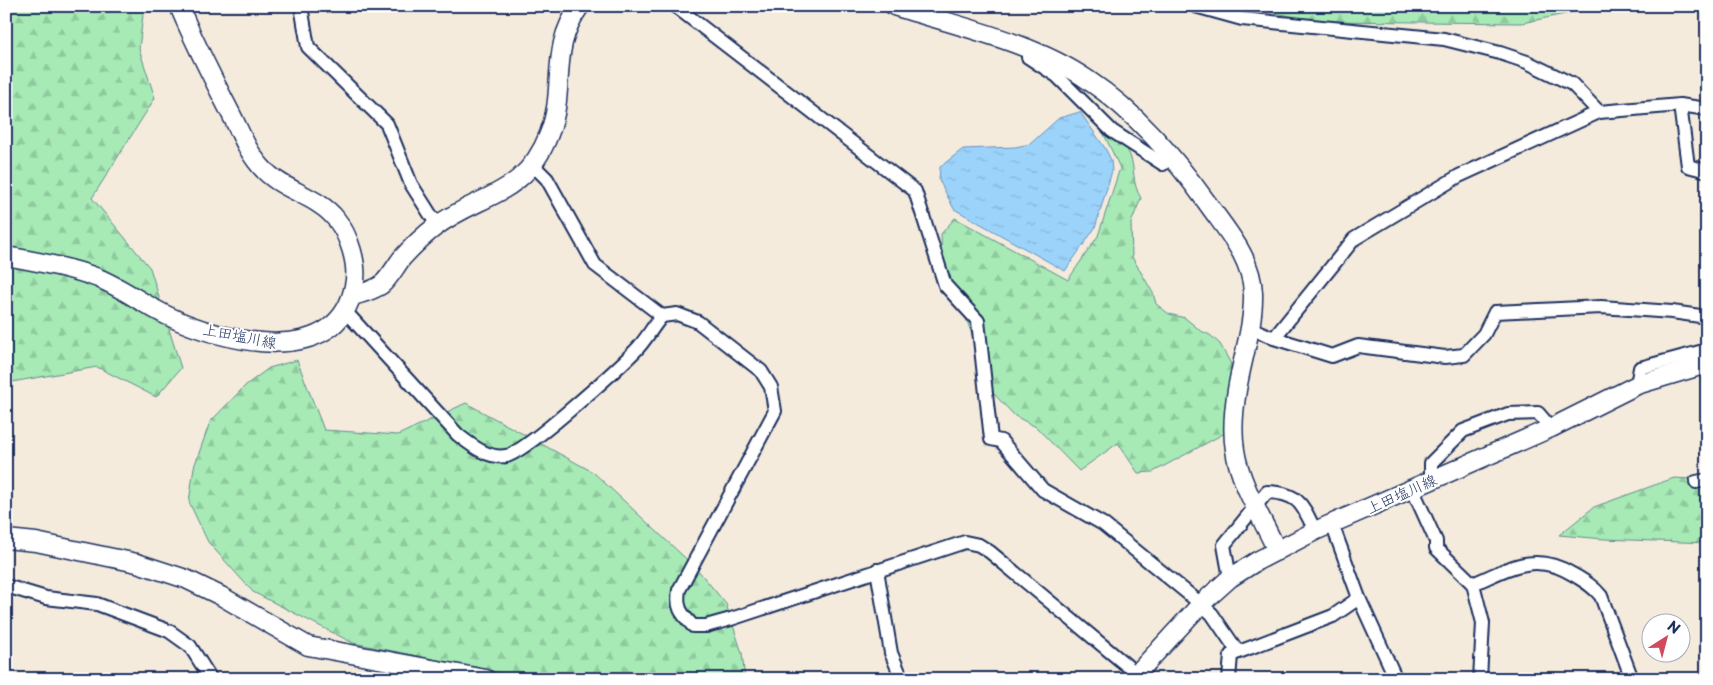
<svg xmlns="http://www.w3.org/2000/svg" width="1713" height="685" font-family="'Playpen Sans','Klee One',sans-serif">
<defs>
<pattern id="forest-firs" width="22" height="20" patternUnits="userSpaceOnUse" patternTransform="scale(1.25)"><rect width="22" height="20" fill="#a7eab5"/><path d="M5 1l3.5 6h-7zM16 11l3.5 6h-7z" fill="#8fc99e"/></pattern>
<pattern id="water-ripples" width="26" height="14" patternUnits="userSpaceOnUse" patternTransform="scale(1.25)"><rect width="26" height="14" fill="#9bd3fb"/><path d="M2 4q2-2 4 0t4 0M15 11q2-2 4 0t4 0" fill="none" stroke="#85b5da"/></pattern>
</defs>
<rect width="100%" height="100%" fill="#f4ebdd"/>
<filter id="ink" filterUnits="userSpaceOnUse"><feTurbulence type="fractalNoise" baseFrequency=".02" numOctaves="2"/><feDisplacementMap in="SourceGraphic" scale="10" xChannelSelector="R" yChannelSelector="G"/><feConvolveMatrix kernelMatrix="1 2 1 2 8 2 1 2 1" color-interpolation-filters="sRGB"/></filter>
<g filter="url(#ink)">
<!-- forest -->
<g fill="url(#forest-firs)" stroke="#618c8a">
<path d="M6,6H144L139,49L155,98L92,198L150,268L181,368L156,397L97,367L6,383Z"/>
<path d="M1235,6H1603L1522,23L1319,21Z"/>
<path d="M1100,126C1110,134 1124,141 1129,153C1136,168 1131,183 1141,198L1131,223L1132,257L1153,293L1156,304L1169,314L1185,318L1201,331L1210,335L1220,344L1231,364L1225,433L1153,472L1138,473L1118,443L1079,471L1036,427L1015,416L993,393L966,318L942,270L941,234L955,218L1068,280L1098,236L1120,168Z"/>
<path d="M297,360L324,430L398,435L466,403L593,472L697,569L726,604L742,653L745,679H531L353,643L253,592L208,542L189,502L194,467L210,422L246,385L269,368Z"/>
<path d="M1674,478L1707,480V543L1604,539L1559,535L1594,507Z"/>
</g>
<!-- water -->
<path fill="url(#water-ripples)" stroke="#6891bc" d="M1080,112L1105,148L1111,160L1112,171L1095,228L1065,271L954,209L939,180L940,167L963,149L1015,147L1030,144L1059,118Z"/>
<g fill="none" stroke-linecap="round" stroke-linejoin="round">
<defs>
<g id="street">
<path d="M301,6L308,47L387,124L411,184L437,225"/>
<path d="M675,6L915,191L945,285L978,321L991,439L1001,441L1043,490L1103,524L1201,604L1212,614L1238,652"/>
<path d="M1195,6L1242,19L1444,39L1500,53L1527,62L1572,84L1599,112"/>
<path d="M1029,51L1028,57L1057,76L1112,131L1163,164L1171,156"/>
<path d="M1680,105L1688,166L1707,171"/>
<path d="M533,165L547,179L595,265L662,316"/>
<path d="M345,311L458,435C471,445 488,459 506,456C525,453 616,370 634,352C645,342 652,327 662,316L677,314L698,322L761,371L771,387L775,411L679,590C676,608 681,613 693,626H706L731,619L965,542L979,545L990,552L1137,674"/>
<path d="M1248,327L1274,338L1354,239L1459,176L1599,112L1680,105L1707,109"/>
<path d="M1274,338L1332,356L1358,346L1445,357L1464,355L1484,334L1495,312L1601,307L1672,312L1707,317"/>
<path d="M1637,385L1640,368L1707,350"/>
<path d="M1431,480V463L1463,431L1508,414L1538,413L1551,428"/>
<path d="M1696,482L1707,480"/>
<path d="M1412,488L1436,541V548L1473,584L1483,623L1480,679"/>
<path d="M1332,524L1359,598L1396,679"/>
<path d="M877,570L891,653L902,679"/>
<path d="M1230,578L1224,545L1267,492C1299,493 1302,504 1315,531"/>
<path d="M1473,584C1510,568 1535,551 1574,575C1584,581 1593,586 1601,596L1632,679"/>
<path d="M6,586L46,598L97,604L169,631L190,646L211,679"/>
<path d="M1229,679L1231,655L1333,616L1359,598"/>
</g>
<g id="secondary">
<path d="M894,6C957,26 1033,42 1088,80C1136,112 1174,157 1208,204C1227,231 1252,258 1253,293C1254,325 1242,359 1237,390C1234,408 1232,432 1235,450C1240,485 1263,519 1277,551"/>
<path d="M6,256C38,262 68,267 98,278C123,288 144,305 168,316C222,342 338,371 354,286C359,265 349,235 336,219C318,196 284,191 264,170C248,154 240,131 230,112C212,77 194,42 179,6"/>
<path d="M353,296C362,293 372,291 381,285C389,279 395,267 402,258C412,247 423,236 435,227C480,193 525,197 549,134C567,89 548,50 580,6"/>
<path d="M6,539L36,542L137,563L186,579L221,596L308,646L486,679"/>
<path d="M1132,679L1201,604L1230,578L1257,561L1315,531L1551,428L1637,385L1707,364"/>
</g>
</defs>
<!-- street casing -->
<use href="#street" stroke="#1b2f5e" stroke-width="16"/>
<!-- secondary casing -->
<use href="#secondary" stroke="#1b2f5e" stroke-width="21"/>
<!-- street -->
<use href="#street" stroke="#fff" stroke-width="12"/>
<!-- secondary -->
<use href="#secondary" stroke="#fff" stroke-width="18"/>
</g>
</g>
<g text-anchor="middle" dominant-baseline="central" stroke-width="4" stroke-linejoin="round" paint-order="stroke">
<!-- street labels -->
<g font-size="15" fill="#1b2f5e" stroke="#fff">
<text transform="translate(240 335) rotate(11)">上田塩川線</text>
<text transform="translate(1401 493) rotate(-24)">上田塩川線</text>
</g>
</g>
<!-- margin -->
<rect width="1713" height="685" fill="none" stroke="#fff" stroke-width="25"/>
<rect x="12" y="12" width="1688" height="660" fill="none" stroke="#1b2f5e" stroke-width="2" filter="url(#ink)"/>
<!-- north arrow -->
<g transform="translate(1666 638) rotate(36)"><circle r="24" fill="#ffffff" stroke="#a4acbf"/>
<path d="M0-4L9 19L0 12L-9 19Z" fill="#d1495b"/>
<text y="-8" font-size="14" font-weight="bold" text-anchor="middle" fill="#1b2f5e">N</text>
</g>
</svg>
